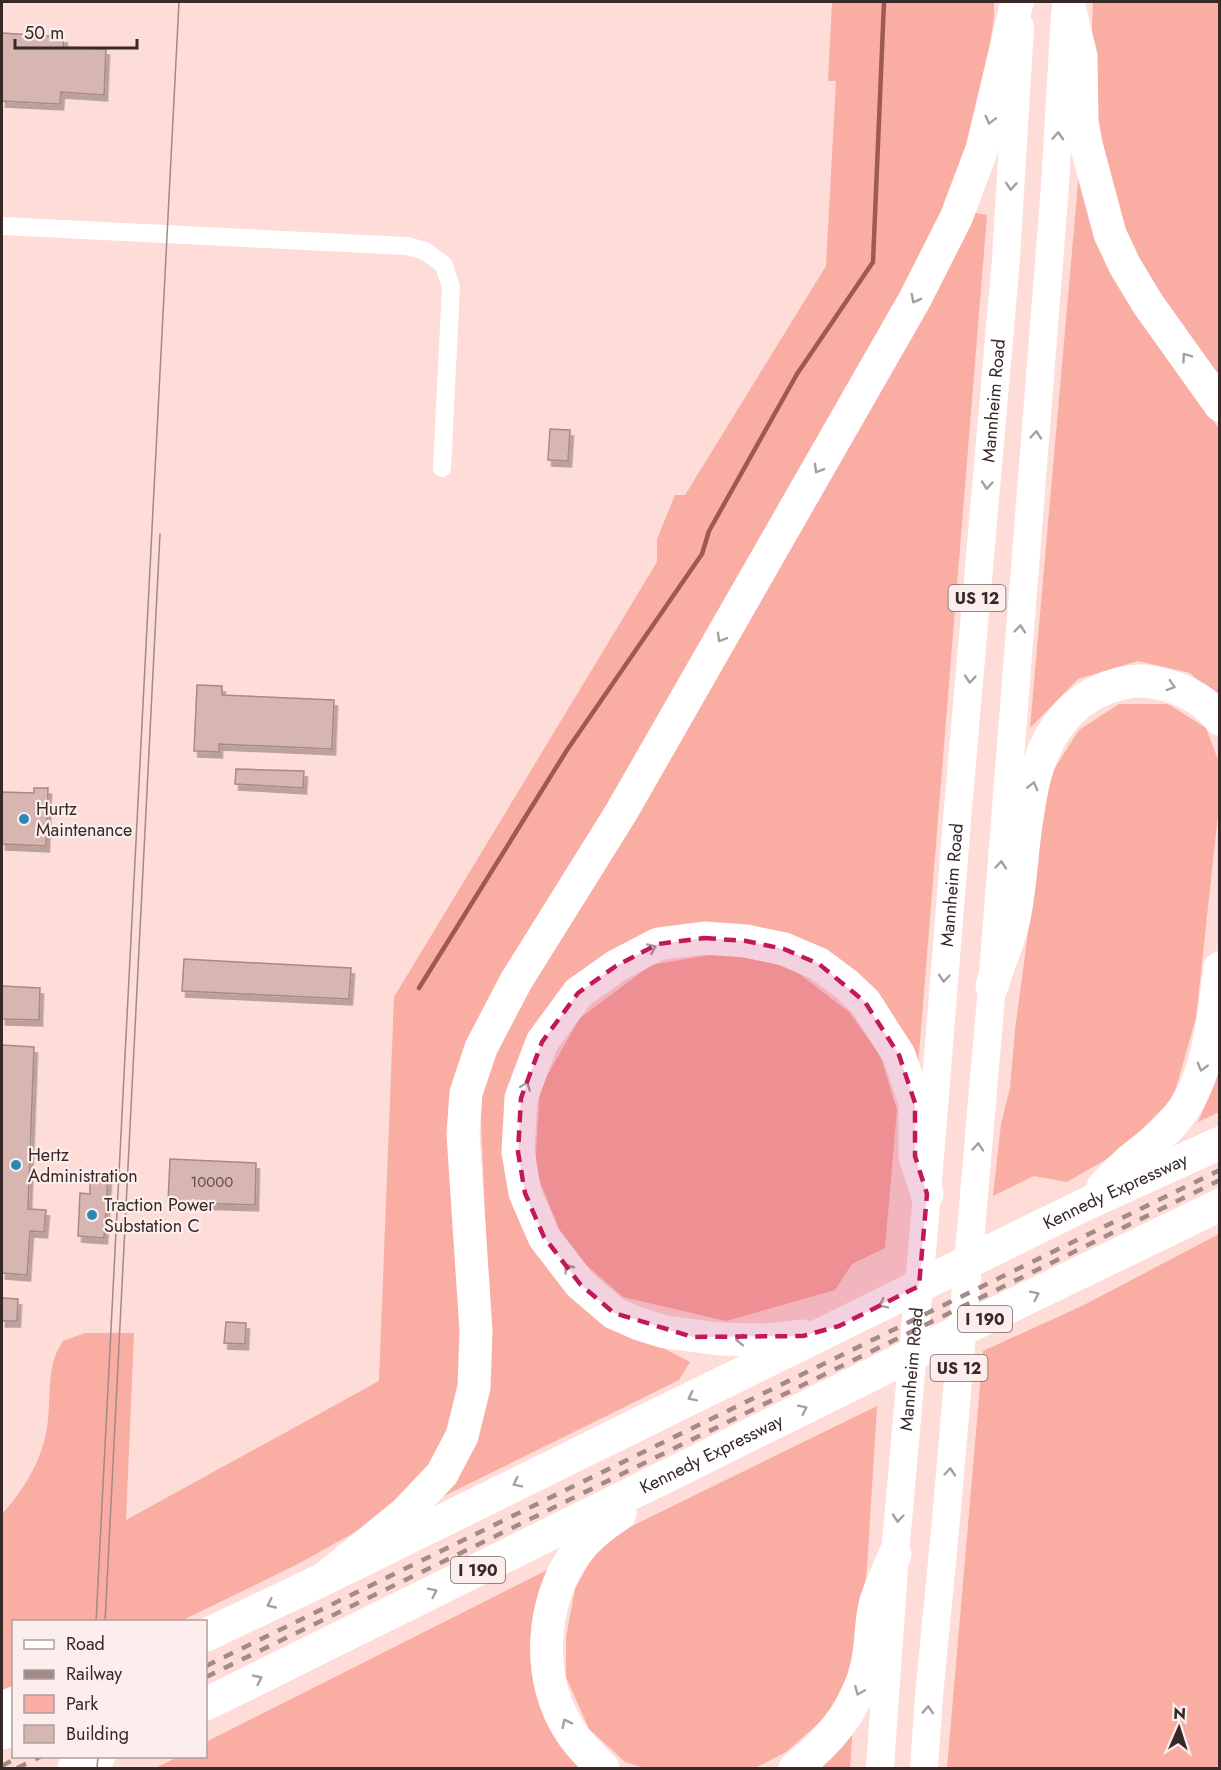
<svg xmlns="http://www.w3.org/2000/svg" width="1221" height="1770" font-family="Jost,sans-serif">
<defs>
<filter id="shadow"><feDropShadow dx="3.5" dy="6" stdDeviation="0" flood-color="#0004"/></filter>
</defs>
<rect width="100%" height="100%" fill="#fedcd7"/>
<!-- green -->
<g fill="#f9ada3">
<path d="M832,2H994V16L982,101L953,191L915,270L465,1050L462,1380L450,1430L423,1479L375,1521L298,1564L181,1621L14,1622L13,1691L2,1696V1514C24,1490 42,1460 47,1428C52,1398 45,1367 63,1341L85,1333H134L126,1520L379,1381L394,997L657,562V539L675,495H685L826,266L836,81H828Z"/>
<path d="M1093,2H1219V379L1169,310L1144,269L1123,229L1105,175L1090,73Z"/>
<path d="M1079,172L1181,370L1219,429V699L1190,673L1138,661L1078,679L1030,728Z"/>
<path d="M975,213L987,215L918,1066L877,993L719,923L531,1034L511,1181L535,1253L588,1309L690,1362L679,1380L440,1498L490,1334L480,1099L498,1041Z"/>
<path d="M1119,704H1168L1206,728L1220,765L1219,805L1196,1018L1173,1098L1119,1152L1067,1182L1034,1176L993,1196L1001,1124L1010,1088L1015,1030L1040,842L1051,774L1079,730Z"/>
<path d="M721,953L784,962L849,1012L880,1055L897,1110L885,1248L852,1264L835,1290L726,1321L623,1297L567,1248L535,1170L540,1088L580,1018L651,965Z"/>
<path d="M1219,1063V1112L1198,1122L1216,1080Z"/>
<path d="M1219,1234V1765L1215,1768H947L983,1351L1084,1305Z"/>
<path d="M877,1406L867,1568L856,1657L829,1714L786,1752L755,1768H644L625,1762L589,1729L566,1677V1637L575,1589L593,1555L626,1529Z"/>
<path d="M555,1566L541,1594L586,1768H155L178,1757L206,1756V1742Z"/>
<path d="M853,1725L850,1768H809Z"/>
</g>
<g fill="none" stroke-linecap="round" stroke-linejoin="round">
<!-- stream -->
<path stroke="#9e5a52" stroke-width="4.5" d="M419,988L567,750L702,554L709,531L797,374L873,262L884,2"/>
</g>
<!-- building -->
<g fill="#d7b6b2" stroke="#a98985" stroke-width="1.5" filter="url(#shadow)">
<path d="M2,33L64,37L63,47L106,49L104,95L61,92L60,104L2,101Z"/>
<path d="M550,429L570,430L568,461L548,460Z"/>
<path d="M197,685L222,686V695L334,700L332,749L219,744V752L194,751Z"/>
<path d="M236,769L304,771L303,788L235,784Z"/>
<path d="M34,788H48L46,846L2,844V792L34,793Z"/>
<path d="M184,959L351,968L349,999L182,991Z"/>
<path d="M2,986L40,988L39,1020L2,1019Z"/>
<path d="M2,1045L34,1047L28,1209L46,1210L44,1232L30,1231L27,1275L2,1273Z"/>
<path d="M170,1159L256,1163L255,1205L168,1202Z"/>
<path d="M90,1178L108,1179L104,1238L78,1236L80,1193L90,1194Z"/>
<path d="M2,1298L18,1299L17,1321H2Z"/>
<path d="M226,1322L246,1323L245,1344L224,1343Z"/>
</g>
<g fill="none" stroke-linecap="round" stroke-linejoin="round">
<!-- minor -->
<path stroke="#fff" stroke-width="18" d="M2,226L407,246L425,251L444,265L451,287L442,468"/>
<!-- primary -->
<g stroke="#fff" stroke-width="28">
<path id="s1" d="M880,1768L895,1554L927,1194L958,808L1006,259L1020,27"/>
<path d="M924,1768L929,1696L945,1531L992,986L1055,186L1065,13"/>
</g>
<!-- motorway -->
<g stroke="#fff" stroke-width="33">
<path d="M1068,2L1081,56L1082,121L1086,144L1110,234L1125,266L1148,304L1220,405"/>
<path d="M992,986C999,962 1011,937 1015,913C1029,839 1018,732 1097,692C1112,685 1128,680 1145,681C1175,685 1201,695 1220,719"/>
<path d="M1103,1187C1111,1178 1120,1169 1129,1161C1143,1149 1159,1139 1171,1125C1210,1083 1212,1022 1220,968"/>
<path d="M803,1336L767,1340L720,1339L665,1332L639,1324L614,1313L580,1284L544,1237L525,1193L518,1152L521,1098L542,1042L578,993L616,966L658,944L704,938L746,941L784,949L819,964L846,984L865,1002L899,1055L915,1103V1156L927,1194"/>
<path d="M324,1579L405,1513L442,1474L462,1436L474,1387L476,1331L463,1134L466,1093L481,1048L516,981L622,811L915,299L956,218L982,149L1017,2"/>
<path id="s2" d="M206,1635L324,1579L1086,1204L1220,1143"/>
<path id="s3" d="M206,1704L984,1319L1220,1205"/>
<path d="M2,1708L14,1703"/>
<path d="M2,1733L14,1727"/>
<path d="M74,1768L99,1756"/>
<path d="M603,1768C591,1757 579,1745 570,1731C536,1680 540,1602 576,1553C587,1538 604,1524 620,1514"/>
<path d="M795,1768C829,1742 858,1708 867,1665C872,1644 870,1621 876,1601C881,1585 889,1569 895,1554"/>
</g>
<!-- tram -->
<g stroke="#a28a86" stroke-width="1.5">
<path d="M96,1622L179,2"/>
<path d="M105,1622L160,534"/>
<path d="M97,1768L98,1756"/>
</g>
<!-- rail -->
<g stroke="#a28a86" stroke-width="4.5" stroke-dasharray="10 10" stroke-linecap="butt">
<path d="M206,1666L1220,1170"/>
<path d="M206,1677L512,1528L1220,1180"/>
<path d="M2,1766L20,1756"/>
<path d="M17,1768L42,1756"/>
</g>
</g>
<!-- one-way arrows -->
<defs><path id="oneway-chevron" d="M-2-3.5L2.5 0L-2 3.5" fill="none" stroke-width="1.6" stroke-linecap="round" stroke-linejoin="round" transform="scale(1.5)"/></defs>
<g stroke="#a59f9e">
<use href="#oneway-chevron" transform="translate(990 120) rotate(104)"/>
<use href="#oneway-chevron" transform="translate(1058 136) rotate(-87)"/>
<use href="#oneway-chevron" transform="translate(1011 186) rotate(94)"/>
<use href="#oneway-chevron" transform="translate(915 299) rotate(118)"/>
<use href="#oneway-chevron" transform="translate(1186 357) rotate(-125)"/>
<use href="#oneway-chevron" transform="translate(1036 435) rotate(-85)"/>
<use href="#oneway-chevron" transform="translate(818 469) rotate(120)"/>
<use href="#oneway-chevron" transform="translate(987 485) rotate(95)"/>
<use href="#oneway-chevron" transform="translate(1020 629) rotate(-85)"/>
<use href="#oneway-chevron" transform="translate(721 638) rotate(120)"/>
<use href="#oneway-chevron" transform="translate(970 679) rotate(95)"/>
<use href="#oneway-chevron" transform="translate(1171 686) rotate(18)"/>
<use href="#oneway-chevron" transform="translate(1033 786) rotate(-76)"/>
<use href="#oneway-chevron" transform="translate(1001 865) rotate(-85)"/>
<use href="#oneway-chevron" transform="translate(652 948) rotate(-24)"/>
<use href="#oneway-chevron" transform="translate(944 978) rotate(95)"/>
<use href="#oneway-chevron" transform="translate(1202 1067) rotate(106)"/>
<use href="#oneway-chevron" transform="translate(526 1086) rotate(-69)"/>
<use href="#oneway-chevron" transform="translate(978 1147) rotate(-85)"/>
<use href="#oneway-chevron" transform="translate(568 1268) rotate(-127)"/>
<use href="#oneway-chevron" transform="translate(1035 1295) rotate(-26)"/>
<use href="#oneway-chevron" transform="translate(883 1304) rotate(154)"/>
<use href="#oneway-chevron" transform="translate(740 1340) rotate(-179)"/>
<use href="#oneway-chevron" transform="translate(692 1397) rotate(154)"/>
<use href="#oneway-chevron" transform="translate(803 1409) rotate(-26)"/>
<use href="#oneway-chevron" transform="translate(950 1472) rotate(-85)"/>
<use href="#oneway-chevron" transform="translate(517 1483) rotate(154)"/>
<use href="#oneway-chevron" transform="translate(898 1518) rotate(95)"/>
<use href="#oneway-chevron" transform="translate(433 1592) rotate(-26)"/>
<use href="#oneway-chevron" transform="translate(271 1604) rotate(155)"/>
<use href="#oneway-chevron" transform="translate(258 1679) rotate(-26)"/>
<use href="#oneway-chevron" transform="translate(859 1691) rotate(113)"/>
<use href="#oneway-chevron" transform="translate(928 1710) rotate(-86)"/>
<use href="#oneway-chevron" transform="translate(566 1723) rotate(-117)"/>
</g>
<!-- marked area -->
<path fill="#c2185b" fill-opacity="0.2" stroke="#c2185b" stroke-width="4.5" stroke-dasharray="12 8" stroke-linejoin="round" d="M704,938L746,941L784,949L819,964L865,1002L899,1055L915,1103V1156L927,1194L919,1286L839,1326L803,1336L693,1337L614,1313L580,1284L544,1237L525,1193L518,1152L521,1098L542,1042L578,993L616,966L658,944Z"/>
<!-- markers -->
<g fill="#2988b4" stroke="#fceeec" stroke-width="2">
<circle cx="24" cy="819" r="6"/>
<circle cx="16" cy="1165" r="6"/>
<circle cx="92" cy="1215" r="6"/>
</g>
<g text-anchor="middle" dominant-baseline="central" stroke-width="4.5" stroke-linejoin="round" paint-order="stroke">
<!-- number labels -->
<g font-size="15" fill="#5e4c4a">
<text x="212" y="1182">10000</text>
</g>
<!-- shield labels -->
<g fill="#fceeec" stroke="#716462" stroke-width="1.5">
<rect x="948.5" y="585" width="57" height="26" rx="4.5"/>
<rect x="958" y="1306" width="54" height="26" rx="4.5"/>
<rect x="930.5" y="1355" width="57" height="26" rx="4.5"/>
<rect x="451" y="1557" width="54" height="26" rx="4.5"/>
</g>
<g font-size="16" font-weight="bold" fill="#362927">
<text x="977" y="598">US 12</text>
<text x="985" y="1319">I 190</text>
<text x="959" y="1368">US 12</text>
<text x="478" y="1570">I 190</text>
</g>
<!-- street labels -->
<g font-size="18" fill="#362927" stroke="#fceeec">
<text stroke="none"><textPath href="#s1" startOffset="1372">Mannheim Road</textPath></text>
<text stroke="none"><textPath href="#s1" startOffset="886">Mannheim Road</textPath></text>
<text stroke="none"><textPath href="#s2" startOffset="1012">Kennedy Expressway</textPath></text>
<text stroke="none"><textPath href="#s1" startOffset="400">Mannheim Road</textPath></text>
<text stroke="none"><textPath href="#s3" startOffset="564">Kennedy Expressway</textPath></text>
</g>
<!-- poi labels -->
<g font-size="18" fill="#362927" stroke="#fceeec" text-anchor="start">
<text x="36" y="809">Hurtz<tspan x="36" dy="21">Maintenance</tspan></text>
<text x="28" y="1155">Hertz<tspan x="28" dy="21">Administration</tspan></text>
<text x="104" y="1205">Traction Power<tspan x="104" dy="21">Substation C</tspan></text>
</g>
</g>
<!-- border -->
<rect width="1221" height="1770" fill="none" stroke="#362927" stroke-width="6"/>
<!-- legend -->
<rect x="12" y="1620" width="195" height="138" fill="#fceeec" stroke="#ad9f9d" stroke-width="1.5"/>
<rect x="24" y="1640" width="30" height="9" fill="#ffffff" stroke="#ad9f9d" stroke-width="1.5"/>
<text x="66" y="1650" font-size="18" fill="#362927">Road</text>
<rect x="24" y="1670" width="30" height="9" fill="#a28a86" stroke="#ad9f9d" stroke-width="1.5"/>
<text x="66" y="1680" font-size="18" fill="#362927">Railway</text>
<rect x="24" y="1695" width="30" height="18" fill="#f9ada3" stroke="#ad9f9d" stroke-width="1.5"/>
<text x="66" y="1710" font-size="18" fill="#362927">Park</text>
<rect x="24" y="1725" width="30" height="18" fill="#d7b6b2" stroke="#ad9f9d" stroke-width="1.5"/>
<text x="66" y="1740" font-size="18" fill="#362927">Building</text>
<!-- north arrow -->
<g transform="translate(1179 1728) rotate(3)" stroke="#fceeec" stroke-width="4.5" paint-order="stroke">
<path d="M0-4.5L10 22L0 15L-10 22Z" fill="#362927"/>
<text y="-9" font-size="16" font-weight="bold" text-anchor="middle" fill="#362927">N</text>
</g>
<!-- scale -->
<path d="M15 39v9h122v-9" fill="none" stroke="#362927" stroke-width="3"/>
<text x="24" y="39" font-size="18" fill="#362927" stroke="#fceeec" stroke-width="4.5" paint-order="stroke">50 m</text>
</svg>
